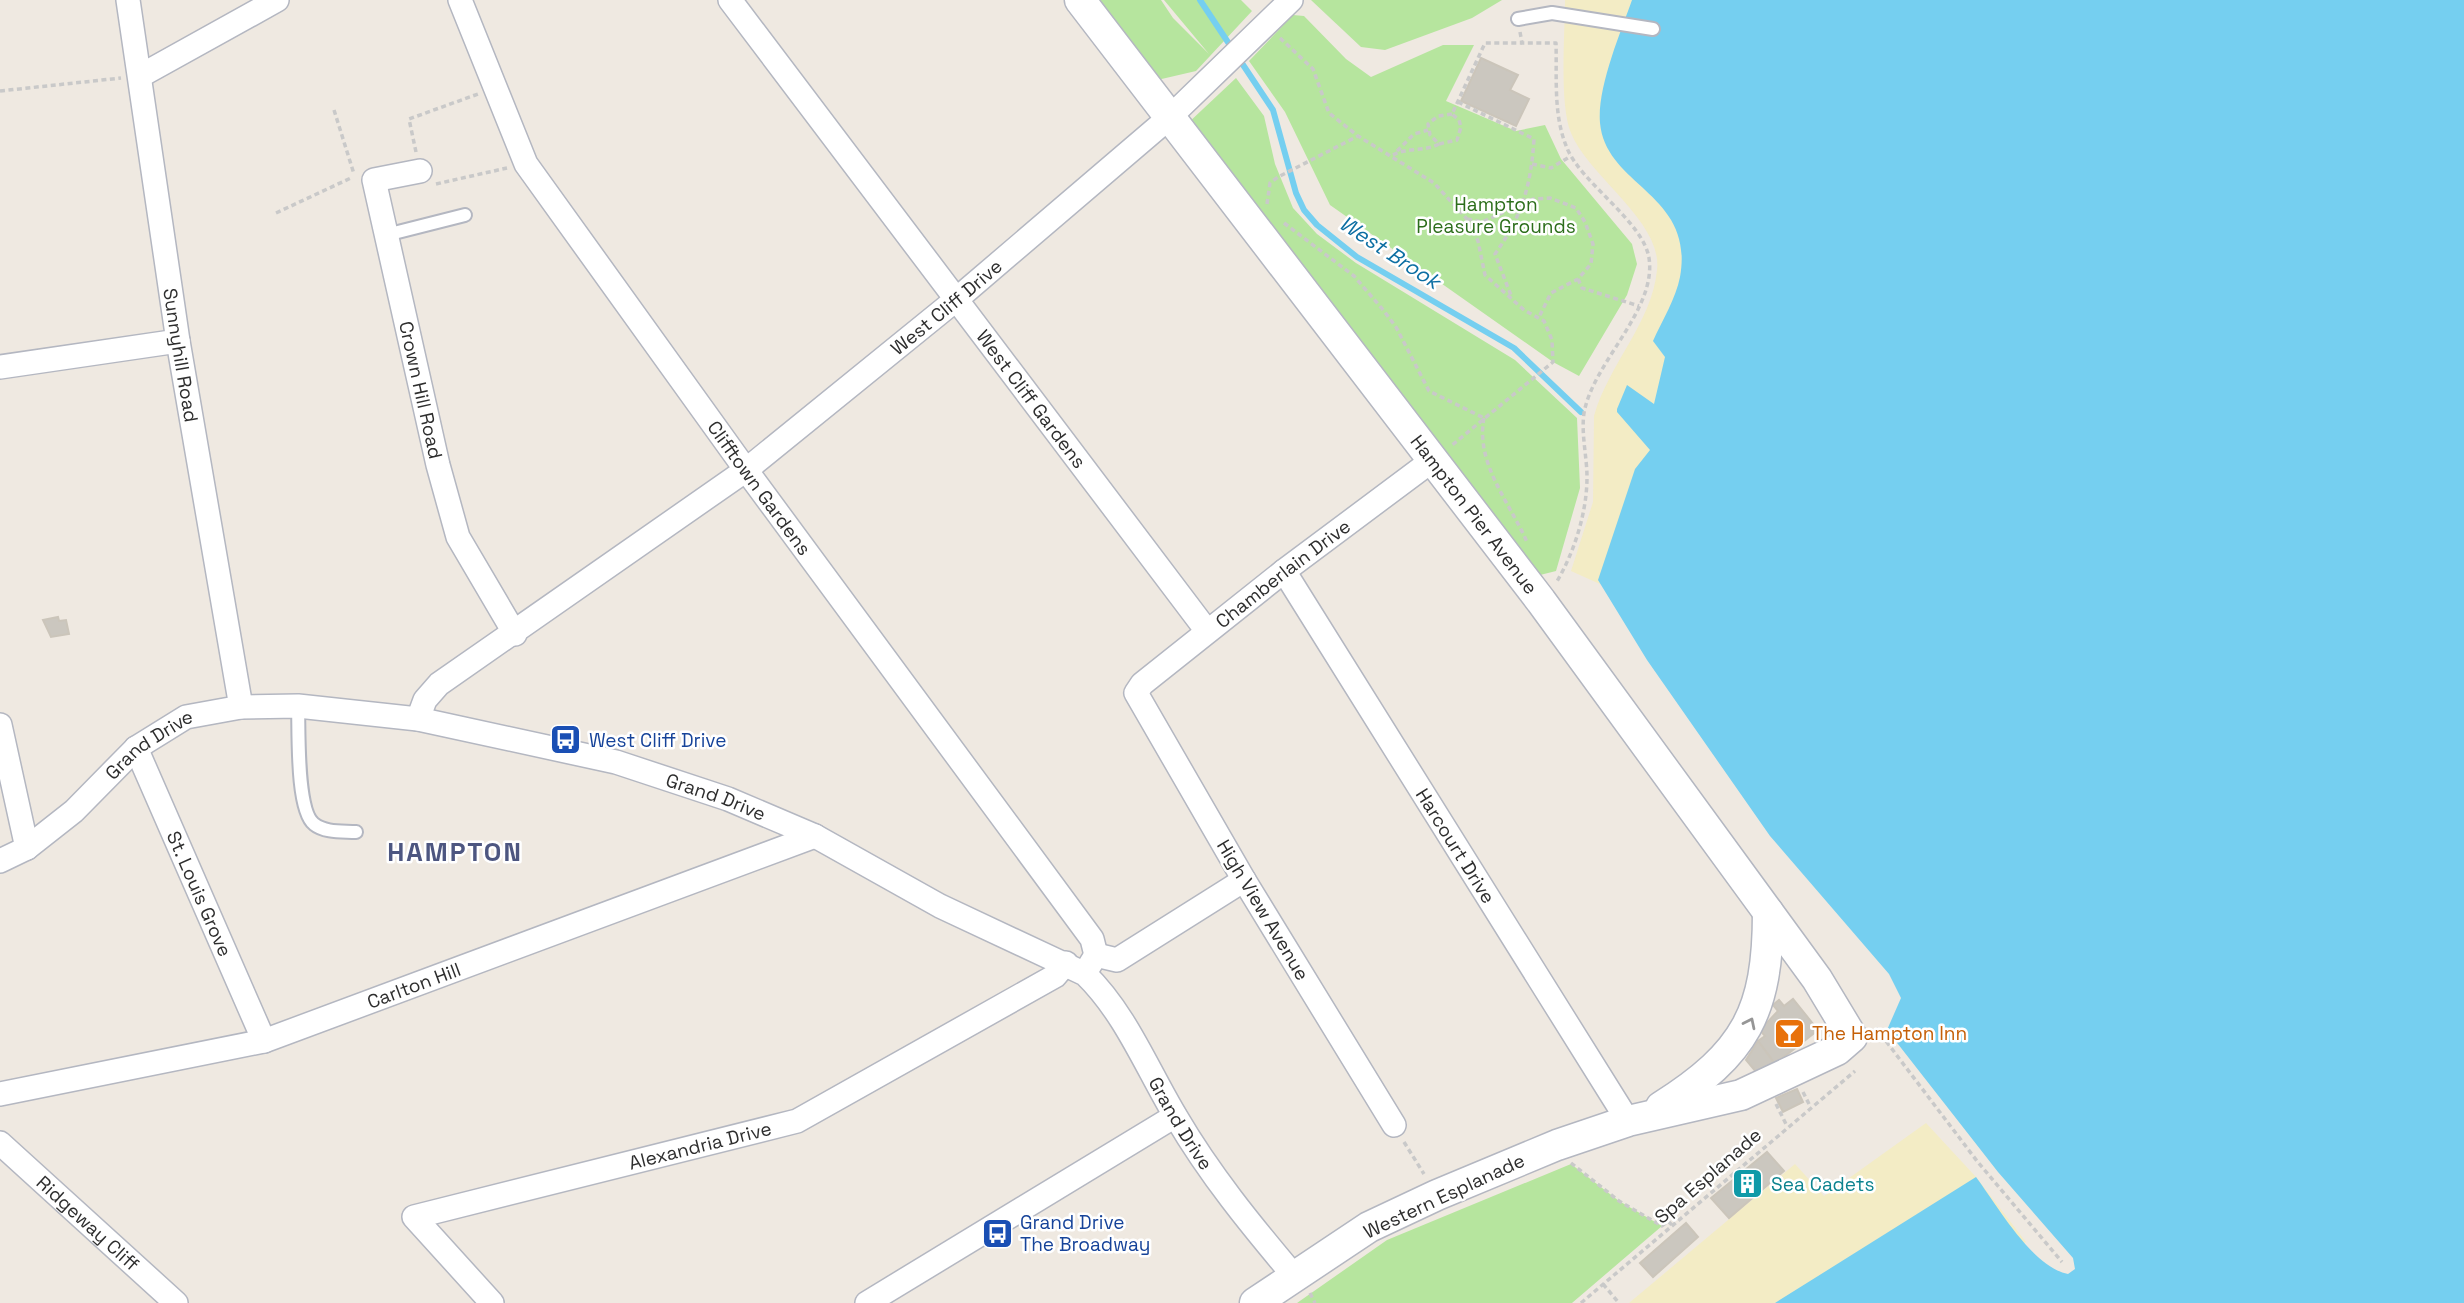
<svg xmlns="http://www.w3.org/2000/svg" width="2464" height="1303" font-family="'Space Grotesk',sans-serif">
<rect width="100%" height="100%" fill="#efe9e1"/>
<!-- green -->
<g fill="#b6e59e">
<path d="M1089,0H1161L1173,18L1209,54L1164,0H1241L1252,11L1196,71L1153,81Z"/>
<path d="M1311,0H1502L1472,18L1385,50L1361,47Z"/>
<path d="M1293,15L1304,16L1346,59L1371,77L1443,45H1474L1446,101L1516,131L1545,125L1561,159L1632,244L1637,264L1627,295L1579,376L1553,362L1330,205L1285,112L1249,61Z"/>
<path d="M1236,78L1264,116L1275,164L1293,208L1317,234L1356,263L1515,360L1577,418L1580,488L1556,571L1536,576L1186,125Z"/>
<path d="M1571,1164L1619,1201L1662,1226L1572,1303H1297L1387,1240Z"/>
</g>
<!-- sand -->
<g fill="#f3ecc5">
<path d="M1565,0H1686L1724,190L1642,603L1571,571L1593,502L1594,416C1608,365 1652,323 1657,270C1663,222 1589,177 1571,133C1559,104 1565,34 1565,0Z"/>
<path d="M1926,1123L1976,1177L2026,1242L1913,1303H1629L1795,1164L1824,1196Z"/>
</g>
<!-- water -->
<path fill="#75cff0" d="M1632,0H2464V1303H1775L1976,1177C1997,1205 2032,1267 2068,1274L2075,1269L2073,1258L1998,1172L1887,1030L1901,998L1889,974L1770,836L1647,660L1598,580L1635,469L1650,450L1617,412V409L1627,385L1654,404L1665,357L1653,341C1662,321 1676,298 1680,277C1695,193 1606,187 1600,123C1597,88 1620,34 1632,0Z"/>
<g fill="none" stroke-linecap="round" stroke-linejoin="round">
<!-- stream -->
<path stroke="#75cff0" stroke-width="6" d="M1200,0L1273,110L1296,193L1304,210L1317,225L1357,257L1514,348L1581,412"/>
</g>
<!-- building -->
<g fill="#cbc7bf" stroke="#cbc5ba" stroke-width="2">
<path d="M1481,58L1518,75L1510,90L1529,99L1516,126L1461,101Z"/>
<path d="M58,617L59,621L66,620L69,634L51,637L43,620Z"/>
<path d="M1793,999L1818,1030L1775,1064L1758,1041L1765,1036L1760,1030L1778,1011L1773,1005L1779,1000L1784,1006Z"/>
<path d="M1758,1041L1775,1064L1757,1073L1746,1060Z"/>
<path d="M1797,1089L1803,1102L1783,1112L1776,1098Z"/>
<path d="M1767,1152L1784,1171L1729,1218L1711,1198Z"/>
<path d="M1686,1223L1698,1237L1653,1277L1640,1263Z"/>
</g>
<g fill="none" stroke-linecap="round" stroke-linejoin="round">
<defs>
<g id="service">
<path d="M1518,19L1552,13L1653,29"/>
<path d="M386,235L465,215"/>
<path d="M298,706C299,730 296,810 314,824C325,833 343,831 356,832"/>
</g>
<g id="minor">
<path id="s1" d="M128,0L178,341L241,707"/>
<path id="s2" d="M460,0L526,164L746,470L1092,939L1096,955"/>
<path id="s3" d="M730,0L1207,631"/>
<path d="M140,76L277,0"/>
<path id="s4" d="M420,171L374,180L438,465L458,537L515,634"/>
<path d="M0,367L178,341"/>
<path id="s5" d="M1284,571L1628,1121"/>
<path id="s6" d="M418,719L425,700L439,684L746,470L958,298L1171,116L1291,0"/>
<path d="M0,725L27,848"/>
<path id="s7" d="M136,748L264,1041"/>
<path id="s8" d="M0,861L27,848L74,811L136,748L186,717L241,707L298,706L418,719L616,762L728,799L815,836L940,906L1085,974C1126,1014 1147,1069 1176,1117C1210,1175 1251,1225 1294,1276"/>
<path d="M1088,968L1096,955L1117,960L1244,880"/>
<path id="s9" d="M0,1094L264,1041L815,836"/>
<path id="s10" d="M1394,1125L1244,880L1136,693L1142,684L1284,571L1434,459"/>
<path id="s11" d="M0,1143L176,1303"/>
<path id="s12" d="M492,1303L414,1217L797,1121L1055,976L1066,963"/>
<path d="M867,1303L1175,1116"/>
</g>
<g id="tertiary">
<path id="s13" d="M1080,0L1541,601L1817,979L1852,1037L1837,1050L1741,1095L1628,1121L1557,1145L1437,1195L1369,1227L1255,1303"/>
<path d="M1661,1107C1746,1053 1768,1012 1768,912"/>
</g>
</defs>
<!-- service casing -->
<use href="#service" stroke="#b4b7c1" stroke-width="16"/>
<!-- minor casing -->
<use href="#minor" stroke="#b4b7c1" stroke-width="26"/>
<!-- tertiary casing -->
<use href="#tertiary" stroke="#b4b7c1" stroke-width="33"/>
<!-- path -->
<g stroke="#c9c9c9" stroke-width="3.5" stroke-dasharray="5 3.5" stroke-linecap="butt">
<path d="M1520,32L1522,43H1556C1557,78 1553,115 1567,148C1581,183 1643,221 1649,258C1657,310 1593,362 1584,413C1581,434 1587,457 1587,477C1587,513 1574,553 1556,583"/>
<path d="M1280,38L1313,69L1329,113L1358,136L1434,183L1467,219L1478,241L1485,275L1524,310L1544,321L1552,340L1553,362L1451,446"/>
<path d="M0,91L121,78"/>
<path d="M1458,102L1534,139C1531,186 1522,216 1495,254L1512,298"/>
<path d="M334,110L354,174"/>
<path d="M1452,114L1438,116L1428,124L1430,135L1439,144L1457,140L1461,127L1459,120L1452,114L1485,43H1522"/>
<path d="M1397,151L1414,134L1428,130"/>
<path d="M416,152L409,119L478,94"/>
<path d="M1393,155C1407,147 1424,152 1439,144"/>
<path d="M1532,164L1551,168L1571,156"/>
<path d="M436,184L507,168"/>
<path d="M1267,204L1270,183L1278,177L1358,136"/>
<path d="M276,213L353,177"/>
<path d="M1467,219L1482,222L1533,199L1550,198L1576,208L1585,222L1593,244L1591,264L1578,279L1551,293L1539,317"/>
<path d="M1284,223L1354,276L1384,311L1396,327L1429,391L1484,418"/>
<path d="M1578,279L1582,288L1639,306"/>
<path d="M1484,418C1475,463 1510,503 1527,542"/>
<path d="M1876,1028L1977,1161L2062,1262"/>
<path d="M1803,1092L1810,1106"/>
<path d="M1776,1104L1787,1126"/>
<path d="M1404,1142L1424,1174"/>
<path d="M1571,1163L1619,1201L1662,1226L1668,1221L1672,1225"/>
<path d="M1603,1284L1619,1303"/>
<path d="M1310,1293L1315,1303"/>
<path d="M1581,1303L1855,1071"/>
</g>
<!-- service -->
<use href="#service" stroke="#fff" stroke-width="12"/>
<!-- minor -->
<use href="#minor" stroke="#fff" stroke-width="23"/>
<!-- tertiary -->
<use href="#tertiary" stroke="#fff" stroke-width="30"/>
</g>
<!-- one-way arrows -->
<defs><path id="oneway-chevron" d="M-2-3.5L2.5 0L-2 3.5" fill="none" stroke-width="1.6" stroke-linecap="round" stroke-linejoin="round" transform="scale(1.75)"/></defs>
<use stroke="#969696" href="#oneway-chevron" transform="translate(1750 1023) rotate(-64)"/>
<!-- icons -->
<defs>
<symbol id="bus-square" viewBox="-11 -11 22 22"><rect x="-9" y="-9" width="18" height="18" rx="4" fill="#1a4fb4" stroke="#fff"/><path d="M-5-6H5V4H4V6H2V4H-2V6H-4V4H-5ZM-3.5-4V0h7V-4ZM-3.5 1.2v1.5H-2V1.2ZM2 1.2v1.5H3.5V1.2Z" fill="#fff"/></symbol>
<symbol id="bar-square" viewBox="-11 -11 22 22"><rect x="-9" y="-9" width="18" height="18" rx="4" fill="#e8710a" stroke="#fff"/><path d="M-6-5H6L.8 .8V4.5H3.5V6h-7V4.5H-.8V.8Z" fill="#fff"/></symbol>
<symbol id="building-square" viewBox="-11 -11 22 22"><rect x="-9" y="-9" width="18" height="18" rx="4" fill="#0f9aa8" stroke="#fff"/><path d="M-4-6H4V6H1V3H-1V6H-4ZM-2.5-4.3h1.7v1.8h-1.7ZM.8-4.3h1.7v1.8H.8ZM-2.5-1h1.7V.8h-1.7ZM.8-1h1.7V.8H.8Z" fill="#fff"/></symbol>
</defs>
<g fill-rule="evenodd">
<use href="#bus-square" x="548" y="722" width="35" height="35"/>
<use href="#bar-square" x="1772" y="1016" width="35" height="35"/>
<use href="#building-square" x="1730" y="1166" width="35" height="35"/>
<use href="#bus-square" x="980" y="1216" width="35" height="35"/>
</g>
<g text-anchor="middle" dominant-baseline="central" stroke-width="5" stroke-linejoin="round" paint-order="stroke">
<!-- park labels -->
<g font-size="19" fill="#2c6e1b" stroke="#fff">
<text x="1496" y="204">Hampton<tspan x="1496" dy="22">Pleasure Grounds</tspan></text>
</g>
<!-- street labels -->
<g font-size="19" fill="#2e2e2e" stroke="#fff">
<text stroke="none"><textPath href="#s6" startOffset="674">West Cliff Drive</textPath></text>
<text stroke="none"><textPath href="#s1" startOffset="359">Sunnyhill Road</textPath></text>
<text stroke="none"><textPath href="#s4" startOffset="262">Crown Hill Road</textPath></text>
<text stroke="none"><textPath href="#s3" startOffset="500">West Cliff Gardens</textPath></text>
<text stroke="none"><textPath href="#s2" startOffset="576">Clifftown Gardens</textPath></text>
<text stroke="none"><textPath href="#s13" startOffset="648">Hampton Pier Avenue</textPath></text>
<text stroke="none"><textPath href="#s10" startOffset="693">Chamberlain Drive</textPath></text>
<text stroke="none"><textPath href="#s8" startOffset="191">Grand Drive</textPath></text>
<text stroke="none"><textPath href="#s8" startOffset="779">Grand Drive</textPath></text>
<text stroke="none"><textPath href="#s5" startOffset="324">Harcourt Drive</textPath></text>
<text stroke="none"><textPath href="#s7" startOffset="159">St. Louis Grove</textPath></text>
<text transform="translate(1263 910) rotate(59)">High View Avenue</text>
<text stroke="none"><textPath href="#s9" startOffset="429">Carlton Hill</textPath></text>
<text stroke="none"><textPath href="#s8" startOffset="1367">Grand Drive</textPath></text>
<text stroke="none"><textPath href="#s12" startOffset="411">Alexandria Drive</textPath></text>
<text transform="translate(1708 1176) rotate(-41)">Spa Esplanade</text>
<text transform="translate(1444 1196) rotate(-25)">Western Esplanade</text>
<text stroke="none"><textPath href="#s11" startOffset="119">Ridgeway Cliff</textPath></text>
</g>
<!-- transit labels -->
<g font-size="19" fill="#164399" stroke="#fff" text-anchor="start">
<text x="589" y="740">West Cliff Drive</text>
<text x="1020" y="1222">Grand Drive<tspan x="1020" dy="22">The Broadway</tspan></text>
</g>
<!-- food labels -->
<g font-size="19" fill="#c56008" stroke="#fff" text-anchor="start">
<text x="1812" y="1033">The Hampton Inn</text>
</g>
<!-- culture labels -->
<g font-size="19" fill="#0d838f" stroke="#fff" text-anchor="start">
<text x="1771" y="1184">Sea Cadets</text>
</g>
<!-- water labels -->
<g font-size="21" font-style="italic" fill="#0d6fa3" stroke="#fff">
<text transform="translate(1390 252) rotate(33)">West Brook</text>
</g>
<!-- district labels -->
<g font-size="26" font-weight="bold" letter-spacing="2" fill="#4d5680" stroke="#fff">
<text x="455" y="852">HAMPTON</text>
</g>
</g>
</svg>
